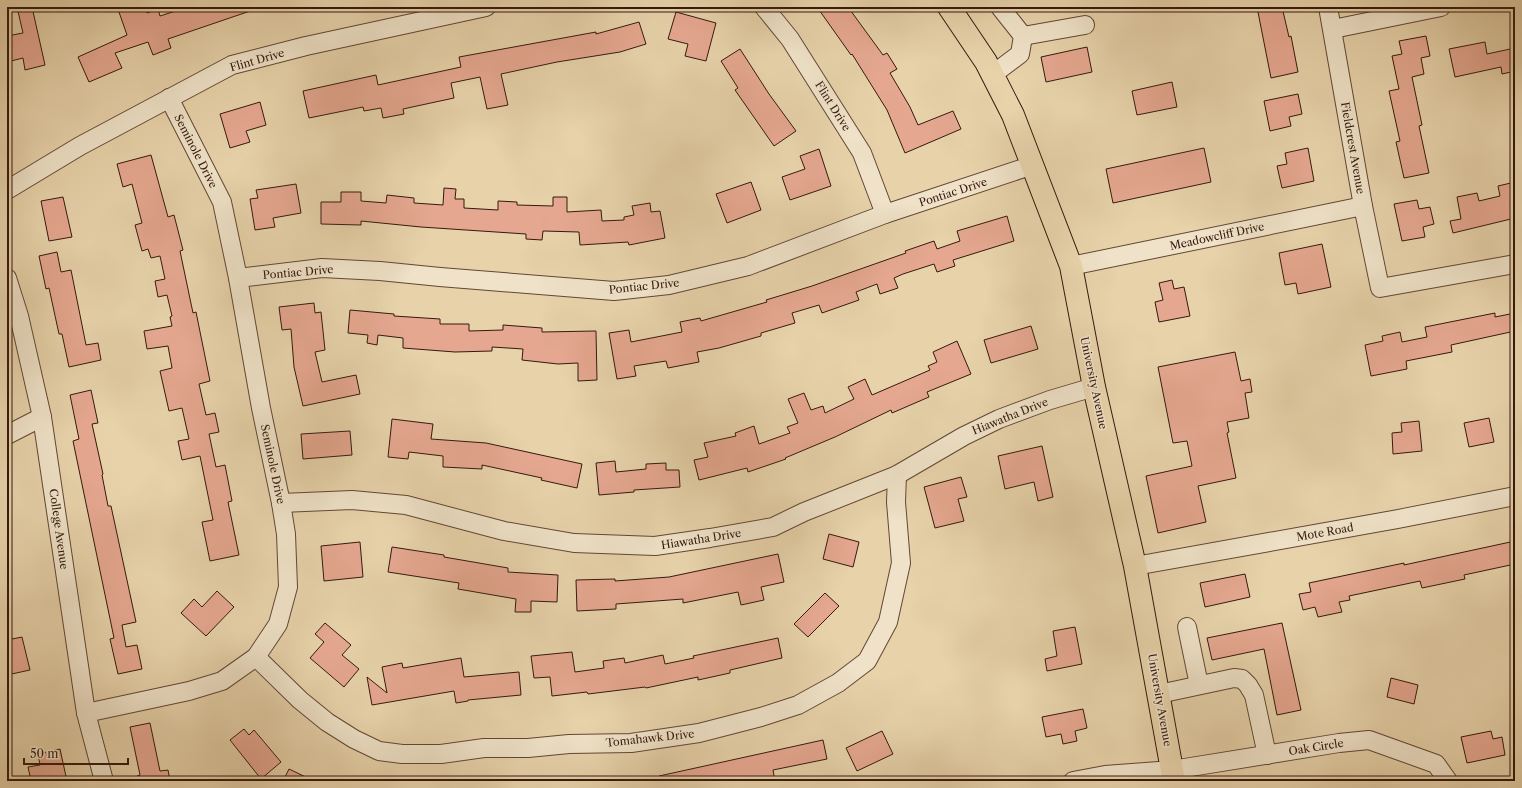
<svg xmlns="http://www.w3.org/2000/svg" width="1522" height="788" font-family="'Libre Caslon Text',serif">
<rect width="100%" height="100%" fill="#e7d2aa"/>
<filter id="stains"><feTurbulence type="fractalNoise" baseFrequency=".005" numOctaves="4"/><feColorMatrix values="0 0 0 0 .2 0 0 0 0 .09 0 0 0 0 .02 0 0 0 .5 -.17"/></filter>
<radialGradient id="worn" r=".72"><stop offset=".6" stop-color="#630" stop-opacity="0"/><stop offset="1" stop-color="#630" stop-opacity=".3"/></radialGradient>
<!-- building -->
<g fill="#e5a790" stroke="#35190e">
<path d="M17,7H32L45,65L25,70L23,58L7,62V36L23,33Z"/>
<path d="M134,7H145L147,13L158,9L160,16L188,7H256V9L168,39L171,48L153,55L148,42L115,53L122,68L89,82L78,57L127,35L119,12Z"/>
<path d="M817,7H848L883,55L887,53L897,69L890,73L910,107L918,125L953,111L961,129L905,153L887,110L852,54L851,55Z"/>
<path d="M1257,7H1282L1289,37L1291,36L1298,72L1271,78Z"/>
<path d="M676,12L716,23L706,61L685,56L688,44L668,39Z"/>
<path d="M639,22L646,44L620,52L557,62L501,74L508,105L487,109L480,77L451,83L454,98L403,109L404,114L383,118L381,108L364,111L363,107L309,118L303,91L376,75L378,85L461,67L459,57L596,32V34Z"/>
<path d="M1426,36L1430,56L1421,58L1424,74L1412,77L1422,125L1419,126L1429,173L1404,178L1396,142L1400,141L1389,91L1399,89L1392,56L1402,54L1399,41Z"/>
<path d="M1485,42L1487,54L1515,48V71L1502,74L1501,67L1455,77L1449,49Z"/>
<path d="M1087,47L1092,72L1046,82L1041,57Z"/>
<path d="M740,49L769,94L796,131L774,146L735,90L738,88L721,61Z"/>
<path d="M1172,82L1177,107L1137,115L1132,91Z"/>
<path d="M1298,94L1302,114L1289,117L1291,126L1270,131L1264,101Z"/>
<path d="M260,102L266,125L246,131L250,142L230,148L220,114Z"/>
<path d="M1204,148L1211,182L1113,203L1106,169Z"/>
<path d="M1308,148L1314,181L1282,188L1277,166L1287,164L1285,153Z"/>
<path d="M819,149L831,186L790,200L782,177L805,169L800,156Z"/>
<path d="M151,155L168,217L174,215L183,250L180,251L193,313L196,312L210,381L199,384L206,415L215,413L219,432L209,434L216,467L225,465L232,501L228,502L239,555L210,561L202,522L213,520L200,456L182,460L178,441L189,439L182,408L169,411L160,371L172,368L168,346L147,349L144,331L172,326L170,317L172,316L167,295L158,297L155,281L165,279L160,256L151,258L148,249L142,251L135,225L142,223L132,184L123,187L117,164Z"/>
<path d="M751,182L761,210L727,223L716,194Z"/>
<path d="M1515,182V218L1453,233L1450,221L1461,219L1457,197L1477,193L1479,201L1500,196L1498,186Z"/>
<path d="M296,184L301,213L273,218L275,227L255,230L250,199L258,198L256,190Z"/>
<path d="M444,188L456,189L455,199H464V208L498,210V201L517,202V205L553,206V197H567V212L601,210L602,221L624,220V217L634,215L632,206L650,203L651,212L660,211L665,238L629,245L628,242L580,245L579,232L543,231L542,240L526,239V234L421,227L361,221V225L321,224V202H341V192H361V201L386,203L387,195L414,198V203L443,205Z"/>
<path d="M63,197L72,237L49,241L41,201Z"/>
<path d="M1417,200L1419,209L1430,207L1434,224L1423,227L1425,237L1402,241L1394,204Z"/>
<path d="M1007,216L1014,241L953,260L955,266L937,272L934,264L903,274L894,278L898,288L880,294L877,284L856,292L859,300L822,313L819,305L792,313L795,323L761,333V336L719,348L697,352L699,362L668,368L666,361L634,366L636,376L617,379L609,333L629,330L631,342L682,332L680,322L700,318L701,321L767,302L766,300L812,286L906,253L905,251L934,241L937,249L960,241L957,231Z"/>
<path d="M1322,244L1331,287L1298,294L1296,283L1285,285L1279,253Z"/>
<path d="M57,252L61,272L71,270L86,345L98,343L101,360L69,367L62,334H59L49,288L46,289L39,256Z"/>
<path d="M1172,280L1174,289L1184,287L1190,316L1159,322L1155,302L1163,300L1159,283Z"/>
<path d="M314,303L315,313L321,312L325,350L315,352L322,382L356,375L360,394L303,406L294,367L291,329L282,330L279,307Z"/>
<path d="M350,310L394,314V316L440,319V324H469V331L503,330V325L542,328V332L596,331L597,380L578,381V363L558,364L522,360L523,349L492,347V351L455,352L403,348V338L378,335L377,345L367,343L368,335L348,333Z"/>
<path d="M1495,313V317L1515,313V331L1451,345L1452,352L1406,361L1407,369L1371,376L1365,345L1383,341L1382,336L1400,332L1402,342L1427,337L1425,327Z"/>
<path d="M1031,326L1038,349L991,363L984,340Z"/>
<path d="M957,341L971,374L927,392L929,397L892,413L891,410L835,437L785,458L786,459L748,472L747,468L699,480L694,460L708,457L704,443L736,436L735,433L754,426L759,444L790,433L787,427L798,423L788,399L804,393L811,410L823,406L825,413L854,399L848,387L865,379L872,395L930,370L928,366L937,362L933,352Z"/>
<path d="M1235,352L1241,381L1250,379L1252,392L1245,393L1249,418L1227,422L1229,432L1227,433L1236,478L1198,486L1206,522L1158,533L1146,476L1192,466L1187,441L1173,443L1158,367Z"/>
<path d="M91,390L98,423L92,424L103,474L102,475L108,506H111L136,622L122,625L126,647L137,645L142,669L118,674L110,639L114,638L73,441L79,439L70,395Z"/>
<path d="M1489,418L1494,442L1469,447L1464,423Z"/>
<path d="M392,419L433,424L431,439L486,443L582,464L577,488L541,480L542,478L482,465V469L443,467V456L409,452L408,459L388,457Z"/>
<path d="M1419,421L1422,451L1393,454L1392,433L1402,432L1401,423Z"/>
<path d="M350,431L352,455L303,459L301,434Z"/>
<path d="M1042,446L1053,497L1038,501L1034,482L1005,489L998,456Z"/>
<path d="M615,461L616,472L646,469V464L666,463V470H679L680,487L634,490V492L599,495L596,463Z"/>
<path d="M961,477L967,497L958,499L964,521L935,528L924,487Z"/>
<path d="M829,534L859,542L853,567L823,559Z"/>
<path d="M1515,541V564L1464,575L1465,579L1422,588L1420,581L1349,596L1350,600L1339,602L1342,612L1318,617L1315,607L1303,610L1299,594L1311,592L1309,583L1404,563V565Z"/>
<path d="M360,542L363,577L324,581L321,546Z"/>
<path d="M392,547L444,555V557L508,568V572L558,575L557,602L531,601V612H515L516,599L458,589L459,583L388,572Z"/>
<path d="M778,554L784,582L761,587L764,600L741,605L738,592L683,603V599L616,604V609L577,611L576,580L615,579V581L669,577Z"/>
<path d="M1245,574L1250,597L1205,607L1200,583Z"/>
<path d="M217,591L234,607L206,636L181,613L194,599L202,607Z"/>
<path d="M825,593L839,606L808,637L794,624Z"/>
<path d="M325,623L351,645L342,655L359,669L344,687L310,658L324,642L315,634Z"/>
<path d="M1282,623L1301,710L1277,715L1264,649L1212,660L1207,638Z"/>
<path d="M1075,627L1082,664L1047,671L1045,659L1057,656L1053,631Z"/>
<path d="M22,637L30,670L7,675V640Z"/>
<path d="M778,638L782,658L730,670V673L698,680V677L646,688L645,687L588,694L587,692L552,696L550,677L534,678L531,656L572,652L575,672L604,668L603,661L624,658L625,663L663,655L665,664L694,658L693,656Z"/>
<path d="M461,658L464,677L519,672L521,695L468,700V701L456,703L454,691L372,705L367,677L387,693L382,667L402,663L403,668Z"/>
<path d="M1391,678L1418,685L1414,704L1387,697Z"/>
<path d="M1083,709L1087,728L1075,731L1077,741L1063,744L1061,734L1046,737L1042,717Z"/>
<path d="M150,723L160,771L168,770L170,781H138L137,776L140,775L130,727Z"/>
<path d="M244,729L249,735L254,730L281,762L261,779L230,740Z"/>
<path d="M882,731L893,754L857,771L846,748Z"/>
<path d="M1491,731L1493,739L1502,737L1505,755L1467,763L1461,737Z"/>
<path d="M823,740L827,759L773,770L775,781H750V779L740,781H660L659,776Z"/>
<path d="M60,749L67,781H31L28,767L40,765L38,754Z"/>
<path d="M289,769L314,781H283Z"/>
</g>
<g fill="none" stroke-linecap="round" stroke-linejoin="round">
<defs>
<g id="minor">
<path d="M764,7L790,39L862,153L885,214"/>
<path d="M1328,7L1363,206L1380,288L1515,264"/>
<path d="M1333,29L1441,7"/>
<path d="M1023,36L1085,25"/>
<path d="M992,75L1020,54L1023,36L1000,7"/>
<path d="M7,190L80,146L232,65L306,46L486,7"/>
<path d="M1071,266L1363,206"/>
<path d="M7,278L19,316L42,417L86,713L104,781"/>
<path d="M238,278L322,268L380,271L440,277L614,291L669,285L748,266L885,214L1033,165"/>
<path d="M7,435L42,417"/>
<path d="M281,503L352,500L406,505L504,531L574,543L655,546L710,538L773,527L804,512L897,475L964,436L999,419L1050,400L1094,387"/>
<path d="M1135,566L1398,519L1515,496"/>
<path d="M1187,627L1199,685"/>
<path d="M256,657L300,700L327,722L354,739L379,751L402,754H441L484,748H528L569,744L631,743L699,733L761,717L798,705L838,683L867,661L888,622L901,563L896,502L897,475"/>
<path d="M1159,694L1234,678L1242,679L1248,685L1254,695L1267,755"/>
<path d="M86,713L189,691L222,681L256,657L278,624L288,587L286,534L281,503L261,408L238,278L222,202L169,98"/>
<path d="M1073,781L1105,775L1172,770L1339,743L1369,740L1436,764L1448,781"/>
</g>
<path id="major" d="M949,7L986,62L1013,115L1071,266L1094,387L1135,566L1174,781"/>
</defs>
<!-- minor casing -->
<use href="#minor" stroke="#624735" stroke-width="20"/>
<!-- major casing -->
<use href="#major" stroke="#35190e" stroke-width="24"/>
<!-- minor -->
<use href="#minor" stroke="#efe2c8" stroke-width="18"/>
<!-- major -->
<use href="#major" stroke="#e7d2aa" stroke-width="22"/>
</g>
<g text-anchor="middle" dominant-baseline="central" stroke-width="3" stroke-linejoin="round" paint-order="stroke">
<!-- street labels -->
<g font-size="11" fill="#35190e" stroke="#efe2c8">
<text transform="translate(257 60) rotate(-16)">Flint Drive</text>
<text transform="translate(833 106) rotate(58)">Flint Drive</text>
<text transform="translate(1353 148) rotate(80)">Fieldcrest Avenue</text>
<text transform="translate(196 151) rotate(63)">Seminole Drive</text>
<text transform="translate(953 192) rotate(-18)">Pontiac Drive</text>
<text transform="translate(1217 236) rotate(-12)">Meadowcliff Drive</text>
<text transform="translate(298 272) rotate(-5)">Pontiac Drive</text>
<text transform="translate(644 286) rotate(-6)">Pontiac Drive</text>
<text transform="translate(1094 383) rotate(78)">University Avenue</text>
<text transform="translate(1010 416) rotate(-22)">Hiawatha Drive</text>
<text transform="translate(273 464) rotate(78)">Seminole Drive</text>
<text transform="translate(59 529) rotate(82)">College Avenue</text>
<text transform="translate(1325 532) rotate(-10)">Mote Road</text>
<text transform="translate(701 539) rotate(-9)">Hiawatha Drive</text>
<text transform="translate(1160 700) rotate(80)">University Avenue</text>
<text transform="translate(650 738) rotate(-6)">Tomahawk Drive</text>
<text transform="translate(1316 747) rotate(-9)">Oak Circle</text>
</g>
</g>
<!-- margin -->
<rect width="1522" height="788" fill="none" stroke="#e7d2aa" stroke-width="24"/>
<rect x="8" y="8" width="1506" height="772" fill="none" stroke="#35190e" stroke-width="2"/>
<rect x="12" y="12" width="1498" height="764" fill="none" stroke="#35190e"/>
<!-- scale -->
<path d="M24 758v6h104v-6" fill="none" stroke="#35190e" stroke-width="2"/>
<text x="30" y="758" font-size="12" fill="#35190e" stroke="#efe2c8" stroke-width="3" paint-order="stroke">50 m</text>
<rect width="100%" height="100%" filter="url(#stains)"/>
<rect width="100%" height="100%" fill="url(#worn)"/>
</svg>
